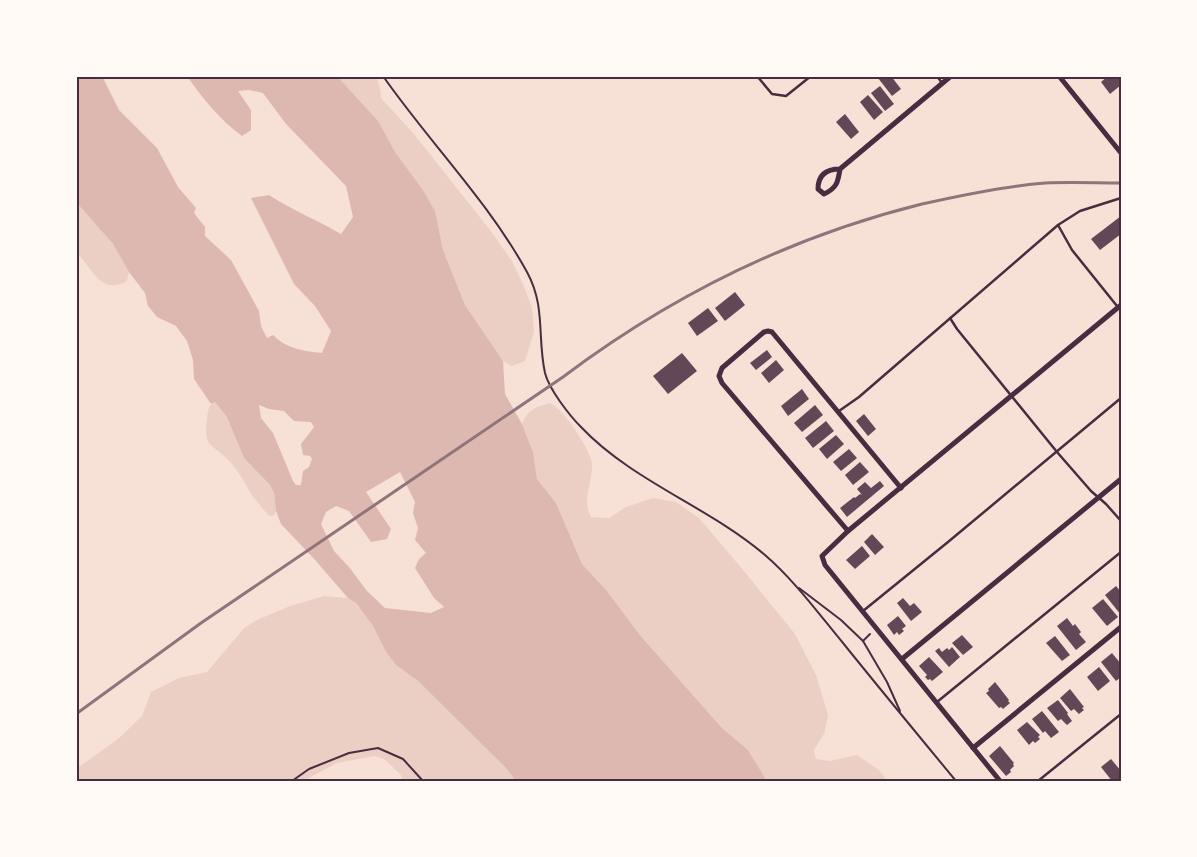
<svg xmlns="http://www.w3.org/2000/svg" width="1197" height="857" font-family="'Golos Text',sans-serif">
<rect width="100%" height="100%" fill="#f7e1d7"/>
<!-- green -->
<g fill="#ebcfc5">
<path d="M337,76H376L380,88L381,98L414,134L490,230L512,261L523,284L532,308L534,332L525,361L512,366L503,361L465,305L443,250L435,211L423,190L395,152L367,109Z"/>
<path d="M76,202L113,244L129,272L127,281C105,293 96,277 84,261C82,258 78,255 77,252C74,245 76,211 76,202Z"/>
<path d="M215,402L227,417L244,458L270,485L274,493L276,511L274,515L269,516C263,509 257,502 252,495C245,484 239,471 230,462C213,442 203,451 207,418C208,411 208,405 215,402Z"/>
<path d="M550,403C563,408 590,449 592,463C593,476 587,490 587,502C587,507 589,513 591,517L609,518L626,507L653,498L676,502L699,518L744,571L795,634L816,675L828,715L824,734L814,750L816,759L830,761L857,755L879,770L887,781H767L748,750L722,728L639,634L607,591L582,564L556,503L537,479L533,452L522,424C528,409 536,407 550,403Z"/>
<path d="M324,596L348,598L356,603L373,626L386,652L396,665L418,681L505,767L516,781H403L401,775L384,759L375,756L337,763L303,781H76V769L118,739L142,716L151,692L179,678L207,672L244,628L257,620L290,606Z"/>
</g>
<!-- water -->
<path fill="#dcb8b0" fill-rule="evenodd" d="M76,76H102L119,110L157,148L178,187L196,208L194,213L205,227V236L231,260L259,311L261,326L267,338L273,335C287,349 303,351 322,353L331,331L315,306L294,284L251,198L269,195C292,210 317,220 341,234L353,217L346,186L286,124L263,93L249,90L238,91L251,110V130L242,136C219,119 203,99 187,76H337L378,121L395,152L423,190L435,211L443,250L465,305L503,361L505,394L522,424L533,452L537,479L556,503L582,564L607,591L639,634L722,728L748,750L767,781H516L505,767L418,681L396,665L386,652L373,626L356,603L348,598L316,561L281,524L276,511L274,493L270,485L244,458L227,417L215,402L211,404L194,379L193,360L187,341L176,326L157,317L148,306L145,293L129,272L113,244L76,202ZM259,405L269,409L284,411L294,421L311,422L314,427L301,444L303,455L310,456L312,459L309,467L303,471L301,485H296L293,481L273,433L261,418ZM400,472L415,502L413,513L418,528L415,540L426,553L419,559L415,568L434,598L444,607L431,613L385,608L367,591L349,567L334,551L321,524L326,512L336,506L349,511L371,542L387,539L391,529L366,492Z"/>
<!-- building -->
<g fill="#644757">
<path d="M881,76H891L901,89L892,96L878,78Z"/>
<path d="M1108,76H1121V85L1110,94L1101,82Z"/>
<path d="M880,86L894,104L885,111L871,93Z"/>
<path d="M868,95L883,112L874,120L860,102Z"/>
<path d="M845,114L859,132L851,139L836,122Z"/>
<path d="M1121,216V234L1100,250L1091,239Z"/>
<path d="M735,292L745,305L725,321L715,308Z"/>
<path d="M708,308L718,321L697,336L688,323Z"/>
<path d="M767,350L772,357L756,370L750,363Z"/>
<path d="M682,353L697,371L668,394L653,376Z"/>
<path d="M776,360L784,370L769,383L761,373Z"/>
<path d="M802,389L809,399L788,416L781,406Z"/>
<path d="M815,405L823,415L802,432L794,423Z"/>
<path d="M864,414L876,429L868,436L856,421Z"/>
<path d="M826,421L834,431L813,448L805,438Z"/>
<path d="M836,435L844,444L827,459L819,449Z"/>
<path d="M849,449L857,458L841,471L833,462Z"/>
<path d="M860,462L869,472L853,485L845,475Z"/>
<path d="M880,481L884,486L847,517L840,508L854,497L855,498L860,494L862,495L857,489L865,482L871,488Z"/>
<path d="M872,534L884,547L875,555L864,542Z"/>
<path d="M862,546L870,556L855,569L846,560Z"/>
<path d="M1116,586L1121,592V615L1105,595Z"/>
<path d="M903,598L910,606L914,603L922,612L911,621L897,603Z"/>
<path d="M1103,599L1118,617L1107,626L1092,608Z"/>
<path d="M898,616L906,626L902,629L904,631L899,635L897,632L894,635L887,625Z"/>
<path d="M1067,618L1073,626L1075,624L1081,632L1079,634L1086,642L1076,650L1057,626Z"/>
<path d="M962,635L973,647L963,655L952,643Z"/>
<path d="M1055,636L1070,655L1062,661L1046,643Z"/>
<path d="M952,647L960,657L949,667L935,651L939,648L942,652L947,648L949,650Z"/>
<path d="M1112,653L1121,664V677L1116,681L1101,662Z"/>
<path d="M929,657L943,672L932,681L930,679L928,680L925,677L927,675L919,666Z"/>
<path d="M1099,667L1110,681L1098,691L1087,677Z"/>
<path d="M995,682L1009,700L1008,701L1010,703L1003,709L1001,707L999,708L986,693L989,691L988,689Z"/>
<path d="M1070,689L1084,707L1082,708L1084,710L1079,714L1074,709L1071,711L1060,698Z"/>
<path d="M1058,700L1068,713L1067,714L1072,721L1067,725L1061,719L1058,721L1047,708Z"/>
<path d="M1042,711L1059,732L1051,738L1045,731L1043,733L1032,719Z"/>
<path d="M1027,722L1040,735L1038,737L1040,739L1035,743L1033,741L1029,745L1017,730Z"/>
<path d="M1000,746L1014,763L1013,764L1014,766L1010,770L1011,772L1006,776L989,756Z"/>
<path d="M1111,759L1121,771V781H1112L1101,767Z"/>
</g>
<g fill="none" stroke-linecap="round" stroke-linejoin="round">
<!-- path -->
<g stroke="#4a2c40" stroke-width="2">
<path d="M383,76C429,142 488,201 527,272C546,307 537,337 545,373C549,389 569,415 581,427C632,481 709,507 765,555C795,581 818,613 843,643C880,689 918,735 956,781"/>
<path d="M799,588L841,620L863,641L887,682L900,711"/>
<path d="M863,641L870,634"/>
<path d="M292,781L309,769L349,753L378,748L403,759L423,781"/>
</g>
<!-- service -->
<g stroke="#4a2c40" stroke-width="2.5">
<path d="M757,76L772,94L786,96L811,76"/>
<path d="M937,76L942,83"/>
<path d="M1058,225L1072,250L1121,311"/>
<path d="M950,318L957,329L1057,452L1091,491L1106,504L1121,521"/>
<path d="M839,411L859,397L1058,225L1080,211L1121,198"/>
<path d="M863,611L948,542L1121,398"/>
<path d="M937,702L1121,552"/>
<path d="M1038,781L1121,714"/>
</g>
<!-- minor -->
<g stroke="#4a2c40" stroke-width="5">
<path d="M1059,76L1121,153"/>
<path d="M840,169C838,182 837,188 824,194L818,189C818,174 827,169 840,169L951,76"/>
<path d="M848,531L722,383L719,376L722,368L764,332L768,331L772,332L901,488"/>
<path d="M902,659L1121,479"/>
<path d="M973,748L1121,627"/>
<path d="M1000,781L825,565L822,556L848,531L1121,305"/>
</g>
<!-- rail -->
<path stroke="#8f747c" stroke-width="3" d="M76,714L201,623L563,377C672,295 789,237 922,204C962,195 1004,186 1045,183C1070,182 1096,183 1121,183"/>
</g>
<!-- border -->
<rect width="1197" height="857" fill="none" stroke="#fffaf5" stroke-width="155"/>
<rect x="78" y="78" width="1042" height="702" fill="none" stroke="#4a2c40" stroke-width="2"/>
</svg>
